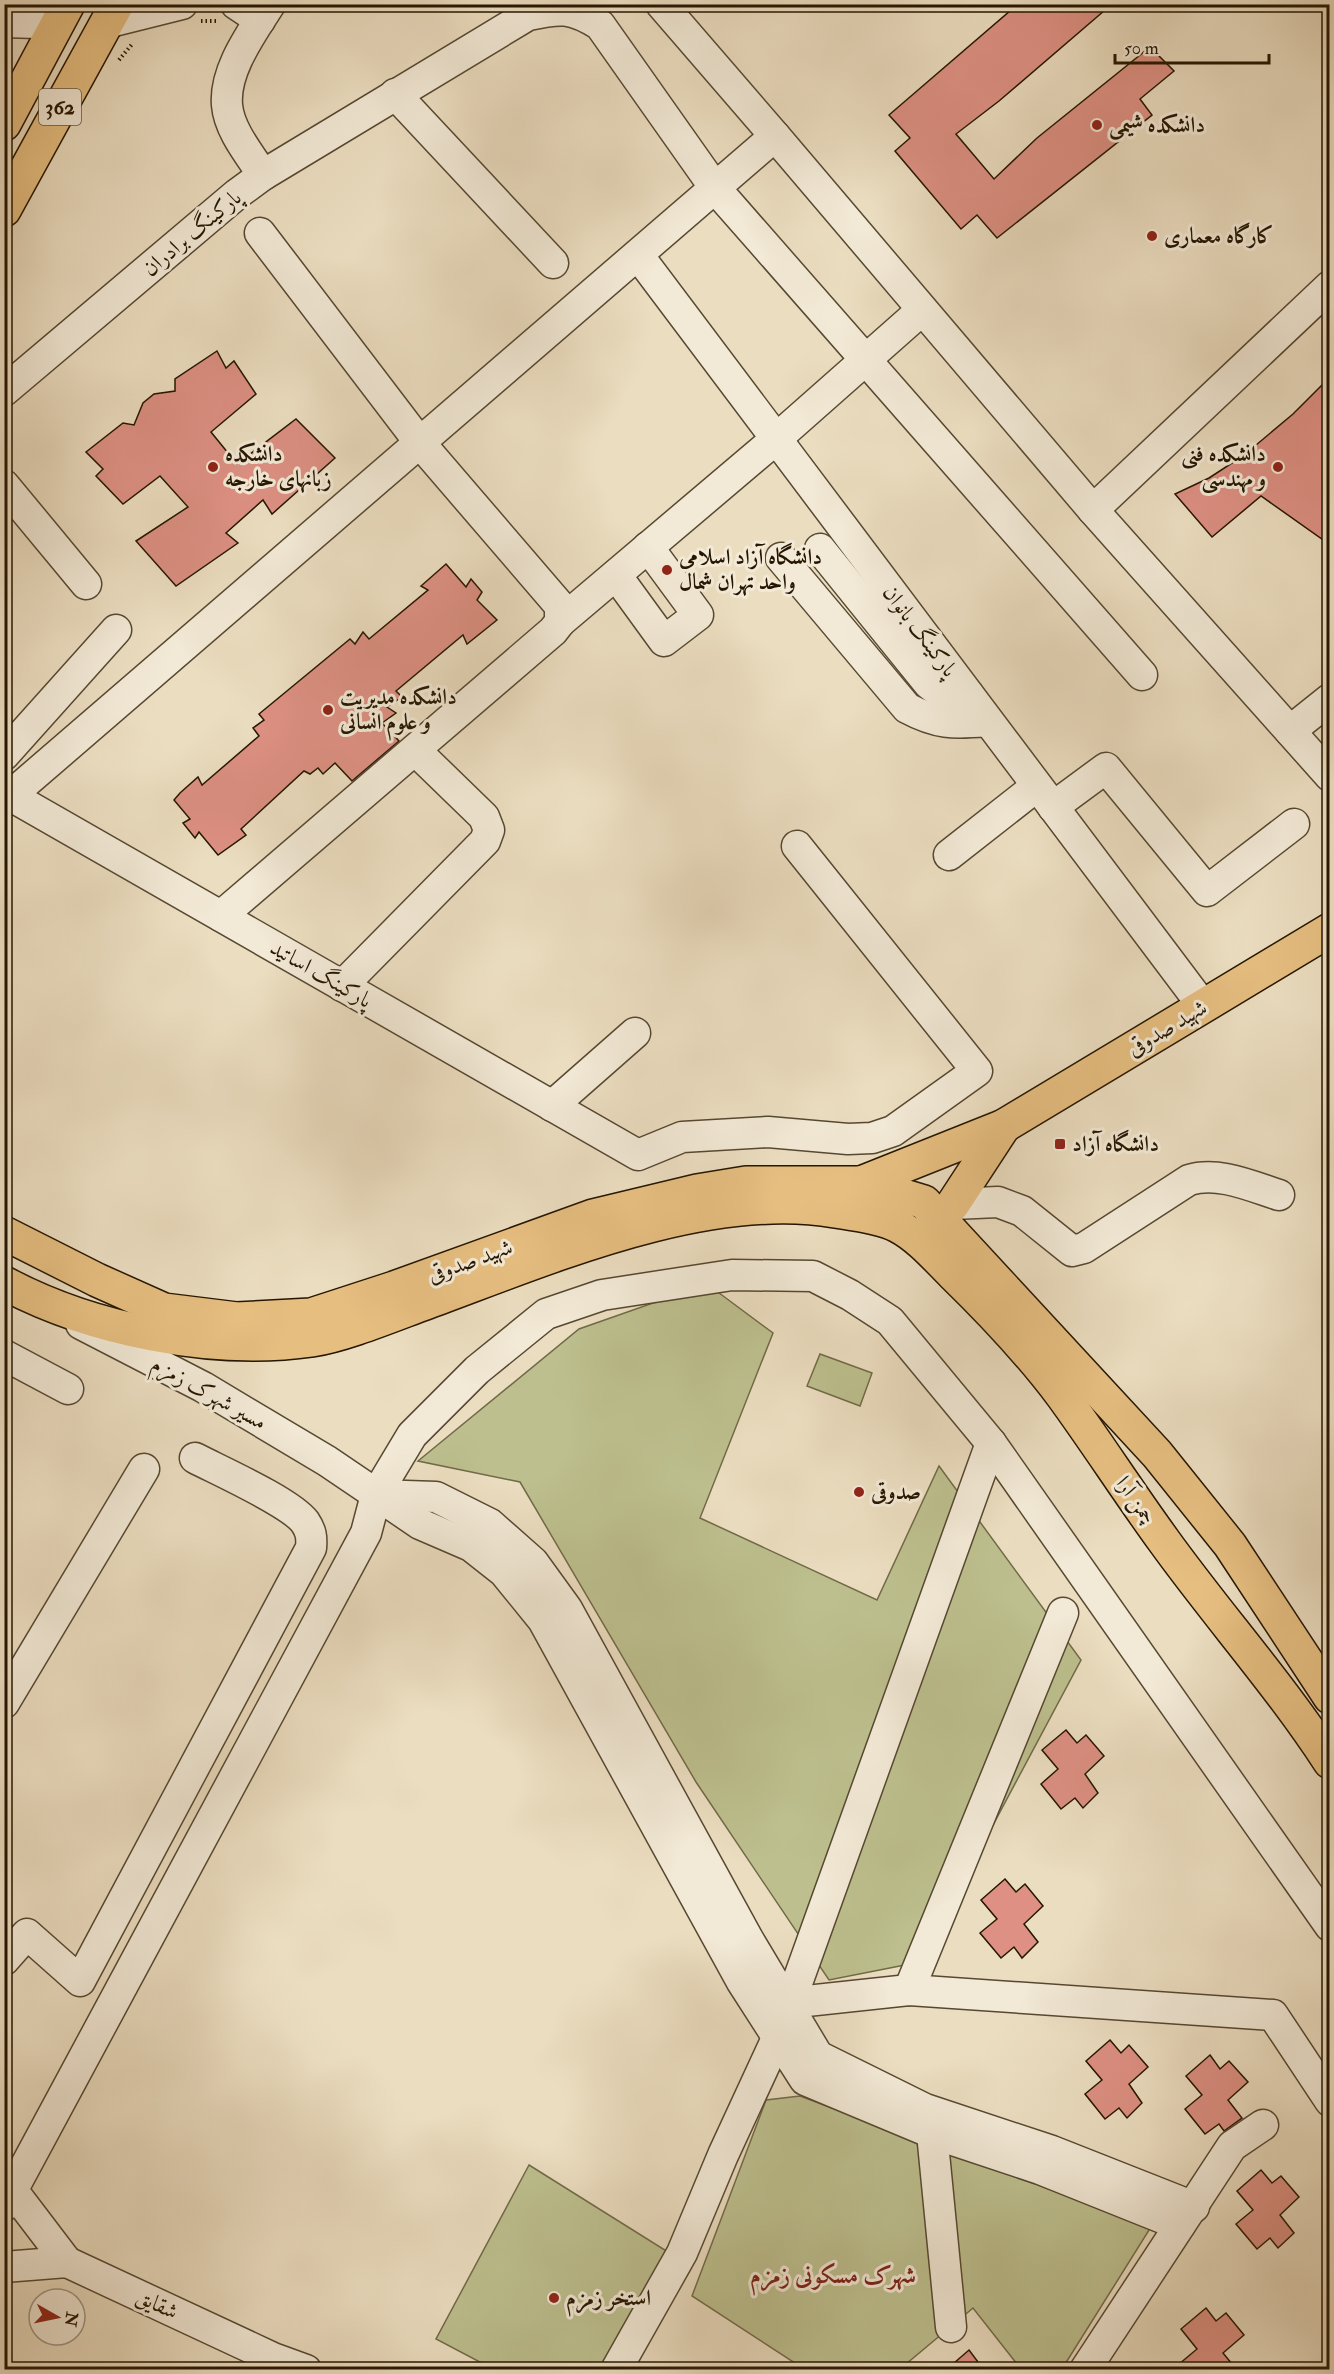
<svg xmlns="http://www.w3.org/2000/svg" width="1334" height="2374" font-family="'IM FELL Double Pica',Amiri,serif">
<rect width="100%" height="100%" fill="#ebddc0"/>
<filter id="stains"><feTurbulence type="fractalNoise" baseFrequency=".00333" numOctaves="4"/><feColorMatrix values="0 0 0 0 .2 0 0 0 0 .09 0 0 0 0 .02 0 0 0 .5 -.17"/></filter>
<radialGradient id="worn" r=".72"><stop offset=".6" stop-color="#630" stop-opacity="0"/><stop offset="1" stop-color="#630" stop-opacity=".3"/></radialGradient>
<!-- green -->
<g fill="#bdbf8e" stroke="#716a48" stroke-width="1.5">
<path d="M707,1284L773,1333L700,1518L877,1600L939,1466L1081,1660L920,1962L829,1980L696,1782L520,1482L418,1461L579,1329Z"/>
<path d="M820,1354L872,1373L860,1406L807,1386Z"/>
<path d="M800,2096L1151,2227L1062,2369H1021L973,2308L900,2369H804L692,2296L766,2100Z"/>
<path d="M529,2165L676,2257L604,2369H493L436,2339Z"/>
</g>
<!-- building -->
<g fill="#dd9083" stroke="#251601" stroke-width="1.5">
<path d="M1018,4H1112L999,101L956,134L994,179L1037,138L1150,47L1174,71L1140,99L1152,115L997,238L977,215L961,229L895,151L910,138L889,115Z"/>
<path d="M217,351L226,368L234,361L256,394L211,432L237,464L296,419L335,458L272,514L263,500L226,533L238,543L176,586L136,541L188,507L160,476L123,504L96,476L103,469L86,452L123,423L134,425L143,403L154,394L175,391V379Z"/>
<path d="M1329,378V544L1261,496L1212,537L1175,494L1209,478L1243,456L1293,414Z"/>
<path d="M446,564L466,587L471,579L482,592L477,600L497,620L467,644L463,635L396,691L402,697L387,707L396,713L382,723L399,741L352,781L335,763L323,774L318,768L310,774L304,771L241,829L246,835L218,855L199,832L195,838L183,823L190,819L174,800L180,793L198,777L202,785L259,736L253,728L264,720L259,714L350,639L355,644L363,632L369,639L428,590L421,586Z"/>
<path d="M1066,1730L1077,1743L1086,1735L1104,1756L1085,1774L1098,1793L1083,1808L1075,1798L1061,1809L1041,1784L1058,1769L1042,1750Z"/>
<path d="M1005,1879L1016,1892L1025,1884L1043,1906L1024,1924L1038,1942L1022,1958L1014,1947L1001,1958L980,1933L997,1919L981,1900Z"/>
<path d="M1110,2040L1121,2053L1129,2045L1148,2067L1129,2084L1142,2103L1127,2118L1119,2108L1105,2119L1085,2094L1102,2080L1086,2061Z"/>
<path d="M1210,2055L1220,2069L1229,2061L1248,2082L1228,2100L1242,2118L1224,2131L1219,2124L1205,2134L1185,2109L1202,2095L1186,2076Z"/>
<path d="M1261,2170L1272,2183L1281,2176L1299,2197L1280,2215L1294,2233L1278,2248L1270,2238L1257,2249L1236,2224L1253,2210L1237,2191Z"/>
<path d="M1206,2308L1216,2321L1226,2313L1244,2335L1223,2353L1237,2370H1172L1197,2349L1181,2329Z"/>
<path d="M969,2350L984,2370H946Z"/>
</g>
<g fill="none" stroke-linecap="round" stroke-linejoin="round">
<defs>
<g id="minor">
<path d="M236,4L260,20"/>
<path d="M4,22L37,23L60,20L56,4"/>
<path d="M106,23L182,4"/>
<path d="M395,94L553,263"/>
<path d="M775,136L1093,510L1330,776"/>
<path d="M263,175C250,155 229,130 227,105C224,70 252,33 270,4"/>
<path d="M638,255L1203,1006"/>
<path d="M4,391L237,194L263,175L528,15C561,8 571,7 600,25L715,188L1142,675"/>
<path d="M4,485L86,584"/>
<path d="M1093,510L1330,286"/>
<path d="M820,549L929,684L941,693L968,694"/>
<path d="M781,558L907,708C937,724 953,724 986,721"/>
<path d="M616,575L664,641L698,615L648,547"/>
<path d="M560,622L776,439L922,310"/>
<path d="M1290,731L1330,699"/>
<path d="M4,755L116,630"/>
<path d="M4,792L638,1155L682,1137L768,1132L848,1139L872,1138L893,1131L977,1071L797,846"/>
<path d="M10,796L775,136L661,4"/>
<path d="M1053,807L1106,768L1207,891L1294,824"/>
<path d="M949,855L1037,786"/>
<path d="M221,916L553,631L560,622V606L420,443L260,233"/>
<path d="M342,986L485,841L489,830L484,817L415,750"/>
<path d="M552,1106L635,1033"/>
<path d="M953,1204L998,1202L1022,1211L1072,1251L1084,1248L1189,1180C1218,1171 1251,1186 1279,1195"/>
<path d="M81,1324L203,1387L327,1461L420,1524L471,1546L504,1572L543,1620L742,1982L805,2080L932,2133L1040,2169L1180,2225"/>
<path d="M4,1355L68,1389"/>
<path d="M376,1495L436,1497L490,1524L533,1562L567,1609L748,1939L818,2056L925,2109L1052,2151L1194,2207"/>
<path d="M4,1703L144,1469"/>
<path d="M4,1960L27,1934L80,1981L311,1548C312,1537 311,1531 305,1522C290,1502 220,1471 195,1458"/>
<path d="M909,1990L1063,1613"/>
<path d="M788,2003L909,1990L1273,2015L1330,2101"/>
<path d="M927,2116L932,2133L951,2327"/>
<path d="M13,2191L67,2262"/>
<path d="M4,2206L366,1533L376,1495L412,1435L477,1370L546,1314L602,1295L732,1275L813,1276L850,1295L890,1321L991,1443L1330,1926"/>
<path d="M4,2267L67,2262L273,2358L306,2370"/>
<path d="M616,2370L682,2253L723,2155L778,2036L991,1443"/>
<path d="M1085,2370L1232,2146L1263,2125"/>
</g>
<g id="major">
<path d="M4,124L68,4"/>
<path d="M4,210L117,4"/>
<path d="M861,1183L1004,1126L1330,930"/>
<path d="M940,1219L953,1204L1004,1126"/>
<path d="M4,1233L97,1280L164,1310L237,1319L311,1315L394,1288L593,1216L697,1191L746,1183H861L924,1202L1157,1454L1230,1545L1330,1697"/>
<path d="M4,1283C92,1330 213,1354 312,1340C345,1335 395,1314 428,1302C548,1258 706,1189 835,1211C854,1214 881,1217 898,1226C919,1237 937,1258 953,1274C992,1312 1029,1351 1062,1395C1097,1443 1129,1493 1164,1541C1218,1616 1280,1685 1330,1762"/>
</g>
</defs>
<!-- minor casing -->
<use href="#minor" stroke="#564831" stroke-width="33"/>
<!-- major casing -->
<use href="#major" stroke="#251601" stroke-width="36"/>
<!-- path -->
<g stroke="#251601" stroke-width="4" stroke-dasharray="1.5 3" stroke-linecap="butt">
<path d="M201,21H218"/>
<path d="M119,60L133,43"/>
</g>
<!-- minor -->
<use href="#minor" stroke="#f2e9d6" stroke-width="30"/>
<!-- major -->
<use href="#major" stroke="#e6be80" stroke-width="33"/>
</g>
<!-- markers -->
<g fill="#8f2418" stroke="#f2e9d6" stroke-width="2">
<circle cx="1097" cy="125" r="6"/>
<circle cx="1152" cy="236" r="6"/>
<circle cx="213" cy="467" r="6"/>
<circle cx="1278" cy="467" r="6"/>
<circle cx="667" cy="570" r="6"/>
<circle cx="328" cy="710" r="6"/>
<rect x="1054" y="1138" width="12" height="12" rx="3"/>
<circle cx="859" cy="1492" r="6"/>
<circle cx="554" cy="2298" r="6"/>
</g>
<g text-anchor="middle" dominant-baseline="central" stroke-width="6" stroke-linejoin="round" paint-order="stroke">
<!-- shield labels -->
<rect fill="#f2e9d6" stroke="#625541" stroke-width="1.5" x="39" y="89" width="42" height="36" rx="4.5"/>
<g font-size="21" font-weight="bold" fill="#251601">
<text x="60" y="107">362</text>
</g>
<!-- poi labels -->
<g font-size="22" font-weight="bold" fill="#251601" stroke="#f2e9d6" text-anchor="start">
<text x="1109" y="125">دانشکده شیمی</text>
<text x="1164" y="236">کارگاه معماری</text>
<text x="225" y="454">دانشکده<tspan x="225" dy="25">زبانهای خارجه</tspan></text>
<text x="1266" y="454" text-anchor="end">دانشکده فنی<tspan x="1266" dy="25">و مهندسی</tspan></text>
<text x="679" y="557">دانشگاه آزاد اسلامی<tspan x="679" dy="25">واحد تهران شمال</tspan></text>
<text x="340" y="697">دانشکده مدیریت<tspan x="340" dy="25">و علوم انسانی</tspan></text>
<text x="1072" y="1144">دانشگاه آزاد</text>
<text x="871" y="1492">صدوقی</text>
<text x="566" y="2298">استخر زمزم</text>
</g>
<!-- street labels -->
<g font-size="22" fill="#251601" stroke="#f2e9d6">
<text transform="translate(192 233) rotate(-40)">پارکینگ برادران</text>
<text transform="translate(920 631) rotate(53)">پارکینگ بانوان</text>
<text transform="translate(321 974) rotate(30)">پارکینگ اساتید</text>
<text transform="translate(1167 1028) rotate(-31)">شهید صدوقی</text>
<text transform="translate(470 1261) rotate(-20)">شهید صدوقی</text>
<text transform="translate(209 1393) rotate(29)">مسیر شهرک زمزم</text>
<text transform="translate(1136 1500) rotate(55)">چمن آرا</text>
<text transform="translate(157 2304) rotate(25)">شقایق</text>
</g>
<!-- neighbourhood labels -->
<g font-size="24" font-weight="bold" fill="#7a1f14" stroke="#f2e9d6">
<text x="833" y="2275">شهرک مسکونی زمزم</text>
</g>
</g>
<!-- margin -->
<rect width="1334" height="2374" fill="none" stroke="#ebddc0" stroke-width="24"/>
<rect x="6" y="6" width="1322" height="2362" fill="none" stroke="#251601" stroke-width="3"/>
<rect x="12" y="12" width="1310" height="2350" fill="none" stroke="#251601" stroke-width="1.5"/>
<!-- north arrow -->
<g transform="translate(57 2317) rotate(99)"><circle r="28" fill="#f2e9d6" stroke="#a09581" stroke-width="1.5"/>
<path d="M0-4.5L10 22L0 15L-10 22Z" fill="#8f2418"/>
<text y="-9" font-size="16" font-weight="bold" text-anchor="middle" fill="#251601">N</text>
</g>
<!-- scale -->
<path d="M1115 54v9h154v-9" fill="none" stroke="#251601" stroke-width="3"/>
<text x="1124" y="54" font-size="18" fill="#251601" stroke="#f2e9d6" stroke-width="4.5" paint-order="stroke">50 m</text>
<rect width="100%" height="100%" filter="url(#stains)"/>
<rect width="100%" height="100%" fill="url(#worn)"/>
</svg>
